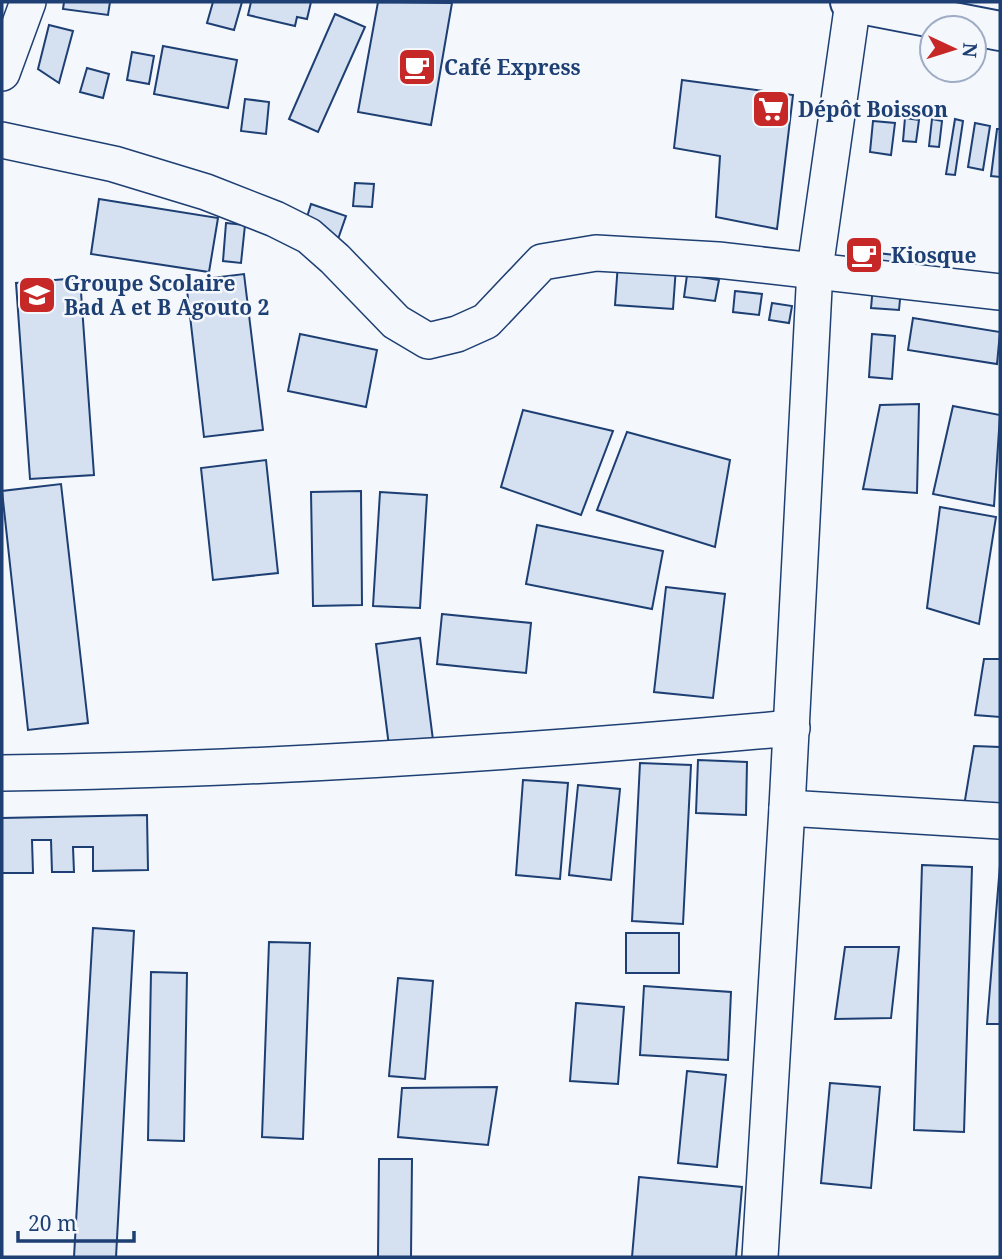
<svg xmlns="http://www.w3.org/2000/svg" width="1002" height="1259" font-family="'Noto Serif',serif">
<rect width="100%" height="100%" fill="#f4f7fb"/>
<!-- building -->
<g fill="#d5e0f0" stroke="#1d3f73" stroke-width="2">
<path d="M64,2H110L108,15L63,9Z"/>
<path d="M213,2H242L234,30L207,23Z"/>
<path d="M251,2H311L307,19L297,17L295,26L248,15Z"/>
<path d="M378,2L452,3L431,125L358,112Z"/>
<path d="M335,14L365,27L318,132L289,119Z"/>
<path d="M49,25L73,31L59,83L38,69Z"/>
<path d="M163,46L237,60L228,108L154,94Z"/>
<path d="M132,52L154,56L149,84L127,80Z"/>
<path d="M87,68L109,74L103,98L80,92Z"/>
<path d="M682,80L793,95L777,229L716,217L720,156L674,148Z"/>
<path d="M245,99L269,102L266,134L241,131Z"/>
<path d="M905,118L919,120L916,142L903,141Z"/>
<path d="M932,119L942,121L939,147L929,146Z"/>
<path d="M955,119L963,121L955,175L946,174Z"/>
<path d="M873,121L895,123L891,155L870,152Z"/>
<path d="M975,123L990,126L983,170L968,167Z"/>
<path d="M997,129H1000V177L991,176Z"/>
<path d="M355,183L374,184L372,207L353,206Z"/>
<path d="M99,199L218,218L209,272L91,254Z"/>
<path d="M311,204L346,216L337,242L303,230Z"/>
<path d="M226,223L245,225L241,263L223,261Z"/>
<path d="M877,253L895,255V264L876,263Z"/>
<path d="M618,263L676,267L673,309L615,305Z"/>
<path d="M244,274L263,430L204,437L186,281Z"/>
<path d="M687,275L719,280L715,301L684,297Z"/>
<path d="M80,278L94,475L30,479L16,283Z"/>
<path d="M873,286L901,289L899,310L871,308Z"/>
<path d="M735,291L762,294L759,315L733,312Z"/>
<path d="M772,303L792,306L789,323L769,320Z"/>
<path d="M913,318L1000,332L997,364L908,350Z"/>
<path d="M300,334L377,350L366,407L288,391Z"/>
<path d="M872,334L895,336L892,379L869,377Z"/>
<path d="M919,404L917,493L863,489L880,405Z"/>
<path d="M953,406L1000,415L994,506L933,494Z"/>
<path d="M523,410L613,431L581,515L501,487Z"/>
<path d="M627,432L730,460L715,547L597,510Z"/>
<path d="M266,460L278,573L213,580L201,468Z"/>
<path d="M61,484L88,723L28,730L2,491Z"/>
<path d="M361,491L362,605L313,606L311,492Z"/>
<path d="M380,492L427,495L420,608L373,606Z"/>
<path d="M940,507L996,517L979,624L927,608Z"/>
<path d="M537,525L663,551L652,609L526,584Z"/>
<path d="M666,587L725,594L713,698L654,692Z"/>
<path d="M442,614L531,623L526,673L437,664Z"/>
<path d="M420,638L433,740L389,746L376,644Z"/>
<path d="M984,659H1000V717L975,715Z"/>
<path d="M974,746L1000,747V808L964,806Z"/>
<path d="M698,760L747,762L746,815L696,813Z"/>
<path d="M640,763L691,765L683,924L632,921Z"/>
<path d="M523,780L568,783L560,879L516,875Z"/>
<path d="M578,785L620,789L611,880L569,875Z"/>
<path d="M147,815L148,870L93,871V847H73L74,872H52L51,840H32L33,873H2V818Z"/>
<path d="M922,865L972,867L964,1132L914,1130Z"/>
<path d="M1000,865V1024H987Z"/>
<path d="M93,928L134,931L116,1257H74Z"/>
<rect x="626" y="933" width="53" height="40"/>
<path d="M269,942L310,943L303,1139L262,1137Z"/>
<path d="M845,947H899L891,1018L835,1019Z"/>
<path d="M151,972L187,973L184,1141L148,1140Z"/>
<path d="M398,978L433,981L425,1079L389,1076Z"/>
<path d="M644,986L731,992L728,1060L640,1055Z"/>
<path d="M576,1003L624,1007L618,1084L570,1081Z"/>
<path d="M687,1071L726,1075L717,1167L678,1163Z"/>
<path d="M830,1083L880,1087L871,1188L821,1183Z"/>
<path d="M497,1087L488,1145L398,1137L402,1088Z"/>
<path d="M379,1159H412L411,1257H378Z"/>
<path d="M639,1177L742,1187L736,1257H632Z"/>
</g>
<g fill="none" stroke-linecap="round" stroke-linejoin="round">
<defs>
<g id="minor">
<path d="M2,73L28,2"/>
<path d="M2,140L114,164L206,192L275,219L309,236L335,259L396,322L428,341L457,334L486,321L542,262L596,253L718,260L1000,292"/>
<path d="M2,773C266,770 529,752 792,728"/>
<path d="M787,808L1000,821"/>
<path d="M760,1257L787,808L815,269L853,2"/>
</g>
<path id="primary" d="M850,2L1000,31"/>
</defs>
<!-- minor casing -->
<use href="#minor" stroke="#1d3f73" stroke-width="38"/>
<!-- primary casing -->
<use href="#primary" stroke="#1d3f73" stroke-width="42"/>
<!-- minor -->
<use href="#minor" stroke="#f4f7fb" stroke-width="35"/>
<!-- primary -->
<use href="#primary" stroke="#f4f7fb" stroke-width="38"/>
</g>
<!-- icons -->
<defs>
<symbol id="cafe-square" viewBox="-11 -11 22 22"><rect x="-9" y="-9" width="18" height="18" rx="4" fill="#c62828" stroke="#f4f7fb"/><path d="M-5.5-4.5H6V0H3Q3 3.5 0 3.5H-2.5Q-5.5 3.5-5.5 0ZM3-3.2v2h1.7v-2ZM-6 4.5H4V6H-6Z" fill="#fff"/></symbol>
<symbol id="supermarket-square" viewBox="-11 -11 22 22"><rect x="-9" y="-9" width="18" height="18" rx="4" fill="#c62828" stroke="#f4f7fb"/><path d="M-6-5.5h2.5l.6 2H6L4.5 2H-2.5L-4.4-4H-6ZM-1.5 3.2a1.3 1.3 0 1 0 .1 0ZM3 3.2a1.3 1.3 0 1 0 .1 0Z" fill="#fff"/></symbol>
<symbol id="school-square" viewBox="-11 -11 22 22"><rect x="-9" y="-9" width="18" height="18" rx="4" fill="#c62828" stroke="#f4f7fb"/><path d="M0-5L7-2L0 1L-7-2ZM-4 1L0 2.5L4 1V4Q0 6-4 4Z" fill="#fff"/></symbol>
</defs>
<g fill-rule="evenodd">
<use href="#cafe-square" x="395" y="45" width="44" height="44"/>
<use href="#supermarket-square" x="749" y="87" width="44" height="44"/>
<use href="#cafe-square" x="842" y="233" width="44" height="44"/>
<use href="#school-square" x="15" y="273" width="44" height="44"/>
</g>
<g text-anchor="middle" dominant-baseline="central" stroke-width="5" stroke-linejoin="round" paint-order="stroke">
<!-- poi labels -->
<g font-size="21" font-weight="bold" fill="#1d3f73" stroke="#f4f7fb" text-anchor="start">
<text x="444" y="67">Café Express</text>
<text x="798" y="109">Dépôt Boisson</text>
<text x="891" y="255">Kiosque</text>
<text x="64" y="283">Groupe Scolaire<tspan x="64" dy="24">Bad A et B Agouto 2</tspan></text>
</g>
</g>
<!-- border -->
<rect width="1002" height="1259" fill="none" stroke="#1d3f73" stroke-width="7"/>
<!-- north arrow -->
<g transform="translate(953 49) rotate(94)"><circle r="33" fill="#f4f7fb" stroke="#9eadc5" stroke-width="2"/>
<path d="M0-5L12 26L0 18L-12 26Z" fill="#c62828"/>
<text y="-10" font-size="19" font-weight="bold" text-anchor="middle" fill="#1d3f73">N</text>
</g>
<!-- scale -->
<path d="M18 1231v10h116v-10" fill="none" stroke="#1d3f73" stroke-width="3.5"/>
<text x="28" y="1231" font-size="21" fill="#1d3f73" stroke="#f4f7fb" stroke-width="5" paint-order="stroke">20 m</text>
</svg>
